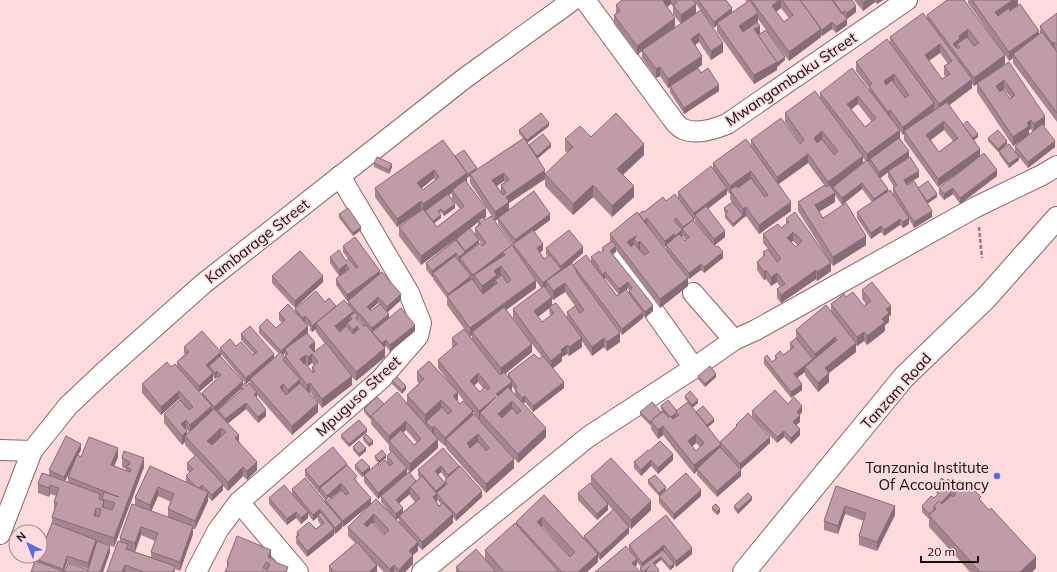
<svg xmlns="http://www.w3.org/2000/svg" width="1057" height="572" font-family="Mulish,sans-serif">
<rect width="100%" height="100%" fill="#fddbdc"/>
<g fill="none" stroke-linecap="round" stroke-linejoin="round">
<defs>
<g id="minor">
<path d="M585,0L671,117C674,121 678,127 683,129C697,135 714,129 727,124L907,0"/>
<path d="M614,255L694,368"/>
<path d="M693,293L734,340"/>
<path d="M0,450L32,451"/>
<path d="M239,502L298,572"/>
<path d="M0,534L32,451L68,406L104,372L203,284L465,78L573,0"/>
<path d="M196,572L218,530L239,502L381,379L418,336L421,323L409,293L340,176"/>
<path d="M422,572L588,437L694,368L734,340L756,330L976,207L1042,175L1057,166"/>
</g>
<path id="trunk" d="M744,572L904,377L986,298L1057,218"/>
</defs>
<!-- minor casing -->
<use href="#minor" stroke="#886466" stroke-width="22"/>
<!-- trunk casing -->
<use href="#trunk" stroke="#886466" stroke-width="24"/>
<!-- path -->
<path stroke="#937a7b" stroke-width="2.5" stroke-dasharray="4 2" stroke-linecap="butt" d="M979,227L982,258"/>
<!-- minor -->
<use href="#minor" stroke="#fff" stroke-width="20"/>
<!-- trunk -->
<use href="#trunk" stroke="#fff" stroke-width="22"/>
</g>
<!-- wall -->
<g fill="#a58590" fill-rule="evenodd">
<path d="M622,0H693L696,13L688,19L723,52L711,60L699,42L695,45L702,65L697,68L719,91L684,114L670,92V87L668,88L660,76L656,78L642,58V51L637,55L614,24V15L616,14V5ZM671,4L673,7V14L681,24L668,33L675,27L667,7Z"/>
<path d="M693,0H726L732,13L747,2L745,0H852L856,12L847,19V25L836,33L832,29L822,36L821,35V37L789,61L758,19V21L757,22L760,34L785,60L777,67V70L754,84L717,32V25L714,28ZM781,8L789,18L784,22L776,12Z"/>
<path d="M854,0H883L877,4L875,2L863,11Z"/>
<path d="M947,0L1004,54L968,3V0H1018V5L1010,11L1039,34L1040,33V26L1057,13V122L1013,63V58L1009,61L1005,55V64L994,72L1009,62L1045,125L1043,126L1055,147L1028,168L1015,152V146L1024,139L1013,146L977,92V84L974,86L972,84V88L949,105L963,125L978,137L974,140L980,157L997,176L960,204L953,194L944,200L939,194V188L964,169L938,187L904,140V134L903,135L900,131V138L909,157L898,165L919,177L907,184L918,188L937,197L928,203L932,217L914,228L909,219V224L903,228L900,225L884,236L881,232L871,239L857,218V212L872,202L862,189L842,205L835,195V202L819,212L823,218L866,245L833,266L831,263V271L817,281L816,279L781,303L777,298V289L780,287L777,282L771,286L766,279L764,280L757,270V262L763,257V252L768,249L763,243V234L781,228L786,224V219L827,257L798,211V202L824,185L808,163L779,184L791,211L759,234L746,216L743,218V217V218L733,227L725,218V214L726,213L724,212V208L733,204L730,199V194L727,191V194L708,209L725,237L714,245L723,258L704,273L701,270L689,279L679,266L688,286L660,308L616,250V252L613,254L653,311L645,318L643,316V318L622,335L601,307L620,342L607,351L604,347L592,356L582,341V347L569,356L567,354L562,357V361L553,368L564,388L533,412L525,402L523,403L546,437L518,463L497,440L514,468L486,493L446,448V445L445,446L438,440V448L410,473L407,469V474L416,481L420,478L418,476V470L443,448L482,497L456,521L453,517V523L422,550L418,546V551L413,555V564L405,572H384L377,565V572H329V566L356,544L348,536V527L376,499L393,517L381,502V496L378,499L364,482V476L362,477L355,469V465L370,470L387,462V456L391,452L389,450V445L371,424V420L364,412V409L384,404L407,403V395L419,383L417,381V372L449,382L438,368V360L453,348L452,347V338L472,340V335L470,337L447,305V298L433,279V277H432L426,269V263L456,239L421,265L399,236V227L421,210L397,227L375,197V188L455,156L477,170L523,138L519,134V130L549,126L527,143L529,145L551,147L538,158L545,174L568,153L565,151V139L591,137L644,155L623,175L634,197L612,217L593,197L573,215L545,186V179L509,203V209L550,220L534,232L543,250L540,252L544,259L548,256L546,255V248L583,253L571,264L573,266V265L591,262V257L602,252V248L610,242V234L639,214L644,212L666,201L678,198V192L713,170V163L751,146V140L800,144V143L785,122V113L820,97V93L869,89V88L856,71V62L890,44V37L927,18V15ZM940,53L948,64L944,66V75L946,77L942,79L929,61ZM1004,89L1011,98L1010,99L1004,90ZM858,104L872,122L865,127L851,109ZM1031,129L1033,132L1029,134V130ZM944,130L953,141L939,152L931,140ZM863,158L866,161L863,163ZM888,172V177L894,187L893,188V194L900,204L888,191L880,178ZM470,176V183L495,221L498,219V224L513,245V248L484,219L486,217L466,182H467V178ZM434,178L435,180L423,190L421,189ZM504,181L505,182L501,185V192L497,186ZM452,193V199L460,209L437,227L434,223L441,218L440,213L441,212L444,216L455,208L448,195ZM694,219H695V221L707,236L694,221ZM478,222V225L475,228V234L470,229ZM647,225L665,247L666,246V249ZM682,236L686,240L685,241L682,237ZM479,240L483,246L465,254L479,243ZM793,241L797,245L796,247L791,243ZM605,278L619,295L617,296L604,279ZM536,281L541,288L513,309V318L527,336L506,310L536,288ZM628,288L629,291V293L626,290ZM565,292L575,306L567,312V317L552,305V299L553,300ZM549,308L550,316L542,322L538,317ZM532,344L542,357L539,359L508,374V377L505,374L532,352ZM478,382L483,388L480,392L474,386ZM512,386L515,390V394L512,391ZM458,393L468,407L460,404L457,401L458,400ZM473,412L479,420L480,419V421L473,415ZM406,430L417,443L414,445L403,433ZM441,472L446,479L445,480V483L438,475ZM410,494V496L415,502L403,513L399,503ZM437,500L441,504L439,506L437,502ZM399,518V523L396,520ZM374,523L384,534V535L374,524Z"/>
<path d="M988,138L1007,144L1001,149L1019,160L1009,168L999,154V151L998,152L988,141Z"/>
<path d="M374,163L392,167L389,174L374,167Z"/>
<path d="M339,214L361,230L353,236L339,218Z"/>
<path d="M343,246L380,273L401,300L387,312L389,318L415,331L390,352L386,346L384,347L385,357L356,381L352,377V385L322,408L310,392L309,393L318,412L292,435L257,395V398L266,416L258,423L246,409L228,423L239,442L257,470L247,480L243,476L228,491L223,486V490L212,501L208,497V501L195,529H193V534L180,571L175,569V572H107L120,542V538L135,505V498L150,466L186,482V476L189,472L187,470V463L195,456L185,445V442L182,445L164,423V414L180,400L179,399L161,415L142,393V384L171,367L177,366V362L185,354L184,353V347L220,352V348L236,346L253,355L254,354L241,340V334L274,358L279,354L259,333V327L276,328L282,323L279,320V313L295,312V309L325,302L336,307L348,305V301L353,297L347,301L336,285V279L346,271L339,276L330,263V257L346,261L348,259L343,252ZM378,303L379,304L371,311L370,310ZM358,319L364,326H363L358,321ZM305,322L310,327V330L312,332L316,329V332L325,344L314,352L315,351L308,333V332ZM347,325V327L340,331ZM285,353V358L283,355ZM221,354L246,384L250,381V384L247,386L243,385L221,356ZM312,363L314,366L312,367V372L306,364L308,366ZM213,376L215,379L217,377L218,378L202,393V395L199,392L213,380ZM241,389V391L220,408L236,393ZM186,429L189,432L187,434ZM158,496L171,502L168,509V517L151,511ZM141,535L155,541L151,552V557L135,552Z"/>
<path d="M272,276L323,282L295,308L272,283Z"/>
<path d="M862,290L891,315L889,316V322L885,325V331L867,345L864,341L857,346L856,345V352L829,373V382L818,392L805,375V372L797,378L802,390L791,398L764,364V358L772,362L775,360V356L783,355L790,350V343L796,338V330L831,311V304L846,297L864,306L866,304L862,299Z"/>
<path d="M698,376L716,377L705,387L698,379Z"/>
<path d="M392,381L406,389L402,394L392,384Z"/>
<path d="M685,396L698,403L692,408L696,412L714,422L708,427L720,443L736,428V425L770,443L741,469V476L717,497L697,475V471L694,474L663,435L658,439L651,429V426L640,415V412H661L662,411L661,409V406L677,411L688,402L685,399ZM696,443L700,447L696,451L692,446Z"/>
<path d="M788,404L802,412L800,415V422L796,425L800,435L791,444L784,437L777,443L752,417V411Z"/>
<path d="M367,432L349,447L341,438V435Z"/>
<path d="M363,437L373,444L369,447L363,440Z"/>
<path d="M353,447L366,451L359,457L353,450Z"/>
<path d="M81,450L78,455L81,457H118L114,466L126,471V469L122,467V458L144,467L114,547L100,542L110,552L103,572H31L38,562V560L52,523V517L54,510V502L57,496L50,494L49,497L38,493V484L49,475V470ZM71,469L68,477V482L65,481ZM67,562L88,569V570L65,572L64,571Z"/>
<path d="M649,451L673,460L658,474L651,466L641,476L634,468V462Z"/>
<path d="M375,456L386,458L379,464L375,459Z"/>
<path d="M347,465L371,504L343,527L342,526V528L335,534L334,532V535L307,557L296,543L297,532L316,529L321,525L318,521V517L313,521L308,514V518L301,524L296,518L287,525L269,504V498L292,494V489L325,501V500L320,494V492L319,493L305,476V470ZM341,490L346,495L332,499L331,498Z"/>
<path d="M591,476L651,510L631,529L629,527V533L600,560L598,557V562L587,572H456V567L485,559V550L516,524V522L544,495L584,538V536L613,510L606,502L608,510L597,520L578,500V493L591,485ZM542,526L570,557L541,527Z"/>
<path d="M648,480L666,490L659,496L648,484Z"/>
<path d="M946,482L966,487L981,501L1036,568L1032,572H970L929,527V519L922,512V506L934,498L937,495V493L935,491V485Z"/>
<path d="M836,486L895,515L877,551L859,545V536L864,521L845,514L838,534L824,530V521Z"/>
<path d="M701,496L674,520L659,503V497Z"/>
<path d="M752,500L738,514L734,509V506Z"/>
<path d="M712,507L720,512L717,515L712,510Z"/>
<path d="M666,515L692,554L676,567L674,564V567L670,570L661,560L655,565L659,572H640V568L641,567L637,562V565L595,572L629,549V545Z"/>
<path d="M271,558L288,572L227,569V562Z"/>
</g>
<!-- shaded-wall -->
<g fill="#866c76">
<path d="M664,0H671V4L663,10V1Z"/>
<path d="M779,0H781V8L772,15V6Z"/>
<path d="M866,0H875V2L863,11V3Z"/>
<path d="M877,0H883L877,4Z"/>
<path d="M1013,0H1018V5L995,21V12Z"/>
<path d="M696,4V13L681,24V15Z"/>
<path d="M856,6V12L847,19V25L836,33V27L847,19V13Z"/>
<path d="M732,8V14L717,23V25L714,28V22Z"/>
<path d="M758,13V21L739,35V26Z"/>
<path d="M675,18V27L643,51L642,50V51L637,55V46Z"/>
<path d="M832,22V29L822,36V30Z"/>
<path d="M760,26V34L754,38V29Z"/>
<path d="M821,29V37L789,61V52Z"/>
<path d="M968,29V38L957,44V49L953,44L959,36Z"/>
<path d="M1039,31V40L1013,54V58L1009,61V52Z"/>
<path d="M699,33V42L691,48V39Z"/>
<path d="M1054,42V50L1052,52V43Z"/>
<path d="M723,43V52L711,60V51Z"/>
<path d="M940,44V53L925,63V55Z"/>
<path d="M1005,55V64L977,84V83V84L974,86V78Z"/>
<path d="M702,56V65L670,87V86V87L668,88V79Z"/>
<path d="M785,57V60L777,67V70L754,84V75L777,62Z"/>
<path d="M660,67V76L656,78V69Z"/>
<path d="M894,74V83L884,90V81Z"/>
<path d="M972,79V88L939,113V104Z"/>
<path d="M1004,80V89L996,95V86Z"/>
<path d="M719,85V91L684,114V108Z"/>
<path d="M858,96V104L847,113V104Z"/>
<path d="M934,103V112L904,131V134L903,135V127Z"/>
<path d="M890,110V119L888,121V112Z"/>
<path d="M1045,116V125L1034,133V124Z"/>
<path d="M1031,120V129L1029,130V135L1013,146V137L1027,123Z"/>
<path d="M944,121V130L926,143V135Z"/>
<path d="M549,123V126L527,143V140Z"/>
<path d="M900,130V138L870,159V161L867,163V154Z"/>
<path d="M822,131V140L814,147V138Z"/>
<path d="M978,134V137L973,141V138Z"/>
<path d="M1007,141V144L998,152V149Z"/>
<path d="M1055,141V147L1028,168V162Z"/>
<path d="M551,144V147L537,159V156Z"/>
<path d="M644,144V155L617,180V169Z"/>
<path d="M980,149V157L938,187V179Z"/>
<path d="M909,151V157L879,179V172Z"/>
<path d="M808,154V163L777,185V177Z"/>
<path d="M863,156V165L828,191V182Z"/>
<path d="M1019,157V160L1009,168V164Z"/>
<path d="M392,164V167L389,174V170Z"/>
<path d="M477,168V171L470,174V176L467,178V175Z"/>
<path d="M434,170V178L417,192V183Z"/>
<path d="M545,170V179L509,203V211L498,218V219L495,221V212L506,197Z"/>
<path d="M997,170V176L960,204V198Z"/>
<path d="M751,171V180L732,194L730,191V186Z"/>
<path d="M919,171V177L904,186V180Z"/>
<path d="M467,173V182L453,192L452,190V193L423,213V204Z"/>
<path d="M504,173V181L492,189V180Z"/>
<path d="M862,183V189L842,205V198Z"/>
<path d="M593,185V197L573,215V204Z"/>
<path d="M634,186V197L612,217V206Z"/>
<path d="M727,188V194L697,217L695,215L694,219V213Z"/>
<path d="M953,188V194L944,200V194Z"/>
<path d="M888,189V195L874,205V199Z"/>
<path d="M835,193V202L815,214V205Z"/>
<path d="M937,194V197L927,204V201Z"/>
<path d="M421,201V210L397,227V219Z"/>
<path d="M791,202V211L759,234V225Z"/>
<path d="M455,204V208L444,216V212Z"/>
<path d="M746,207V216L743,218V209Z"/>
<path d="M486,208V217L480,222L478,220V222L421,265V256Z"/>
<path d="M932,211V217L914,228V222Z"/>
<path d="M550,214V220L515,246V240Z"/>
<path d="M441,215V218L432,225V222Z"/>
<path d="M743,215V218L733,227V224Z"/>
<path d="M647,218V225L644,227V221Z"/>
<path d="M909,218V224L903,228V222Z"/>
<path d="M694,219V225L683,230V227Z"/>
<path d="M900,219V225L884,236V230Z"/>
<path d="M881,226V232L871,239V233Z"/>
<path d="M361,227V230L353,236V233Z"/>
<path d="M682,230V236L675,242V236Z"/>
<path d="M725,231V237L714,246V239Z"/>
<path d="M793,232V241L787,246V238Z"/>
<path d="M674,234V240L666,245V246L665,247V241Z"/>
<path d="M636,236V241L634,239V246L627,251V242Z"/>
<path d="M866,236V245L833,266V257Z"/>
<path d="M479,240V243L460,258V262L459,263V257L465,252V251Z"/>
<path d="M640,241V250L638,252V243Z"/>
<path d="M543,244V250L537,255V248Z"/>
<path d="M616,246V252L610,257V251Z"/>
<path d="M583,247V253L561,272V266Z"/>
<path d="M503,252V258L474,275V280L473,281V275Z"/>
<path d="M723,252V258L704,273V267Z"/>
<path d="M456,253V259L433,273V277H432V271Z"/>
<path d="M831,263V271L817,281V272Z"/>
<path d="M346,264V271L339,276V270Z"/>
<path d="M701,264V270L689,279V273Z"/>
<path d="M501,266V275L497,277V283L495,280V286L482,295V286L494,271Z"/>
<path d="M561,269V275L546,281V287L543,289V283Z"/>
<path d="M766,270V279L764,280V272Z"/>
<path d="M816,270V279L781,303V295Z"/>
<path d="M380,271V277L347,301V295Z"/>
<path d="M605,272V278L603,281V275Z"/>
<path d="M777,273V282L771,286V277Z"/>
<path d="M323,276V282L295,308V301Z"/>
<path d="M471,276V282L448,298V294Z"/>
<path d="M688,278V286L660,308V299Z"/>
<path d="M536,280V288L474,334L472,332V335L470,337V328Z"/>
<path d="M628,282V288L619,295V289Z"/>
<path d="M565,283V292L553,300V291Z"/>
<path d="M401,294V300L387,313V307Z"/>
<path d="M378,297V303L367,313V307Z"/>
<path d="M552,297V306L534,320V311Z"/>
<path d="M653,305V311L645,318V312Z"/>
<path d="M336,306V312L316,323V329L312,332V326Z"/>
<path d="M891,306V315L889,316V322L885,325V331L867,345V336L882,319L886,309Z"/>
<path d="M354,311V320L350,316V323H347V325L335,335V326Z"/>
<path d="M643,312V318L622,335V329Z"/>
<path d="M389,314V320L372,332V335V328Z"/>
<path d="M305,316V322L303,324V318Z"/>
<path d="M415,325V331L390,352V345Z"/>
<path d="M308,326V332L287,352L285,349V353L281,357V351Z"/>
<path d="M357,326V335L353,339V330Z"/>
<path d="M864,332V341L857,346V337Z"/>
<path d="M620,333V342L607,351V342Z"/>
<path d="M835,337V346L815,362V354Z"/>
<path d="M582,338V347L569,356V347Z"/>
<path d="M604,338V347L592,356V347Z"/>
<path d="M386,340V346L382,349V343Z"/>
<path d="M315,342V351L309,355V346Z"/>
<path d="M856,343V352L825,376V368Z"/>
<path d="M532,344V352L501,377V368Z"/>
<path d="M567,345V354L562,357V361L551,370V361L561,350Z"/>
<path d="M385,348V357L356,381V372Z"/>
<path d="M221,352V358L209,366V368L206,372V365Z"/>
<path d="M274,354V360L250,379V381L246,384V378Z"/>
<path d="M312,354V363L308,366V357Z"/>
<path d="M306,355V364L300,368V359Z"/>
<path d="M813,359V365L805,367V372L794,380V374Z"/>
<path d="M217,371V377L215,379V373Z"/>
<path d="M213,373V380L199,392V386Z"/>
<path d="M478,373V382L470,389V381Z"/>
<path d="M829,373V382L818,392V383Z"/>
<path d="M716,374V377L705,387V384Z"/>
<path d="M352,376V385L322,408V399Z"/>
<path d="M300,379V388L288,398V390Z"/>
<path d="M243,381V387L241,386V389L214,413V407Z"/>
<path d="M512,382V391L496,403V394Z"/>
<path d="M564,382V388L533,412V406Z"/>
<path d="M310,383V392L307,394V385Z"/>
<path d="M283,384V393L280,387Z"/>
<path d="M802,384V390L791,398V392Z"/>
<path d="M406,386V389L402,394V390Z"/>
<path d="M179,391V399L161,415V407Z"/>
<path d="M257,392V398L254,394Z"/>
<path d="M458,392V400L453,405V396Z"/>
<path d="M525,396V402L522,404V398Z"/>
<path d="M496,397L480,413V419L479,420V411Z"/>
<path d="M441,400V409L425,424V415Z"/>
<path d="M698,400V403L692,408V405Z"/>
<path d="M512,401V410L498,422V414Z"/>
<path d="M246,403V409L225,426V419Z"/>
<path d="M318,403V412L292,435V426Z"/>
<path d="M212,406V415L190,434V425Z"/>
<path d="M802,406V412L797,418V412Z"/>
<path d="M266,410V416L258,423V417Z"/>
<path d="M473,411V420L446,439V445L445,446V438Z"/>
<path d="M676,413V416L670,421V418Z"/>
<path d="M800,415V422L793,428V422Z"/>
<path d="M714,419V422L707,428V425Z"/>
<path d="M186,420V429L181,432V424Z"/>
<path d="M406,421V430L391,443L389,441V445V436Z"/>
<path d="M434,426V435L432,437V428Z"/>
<path d="M663,426V435L658,439V430Z"/>
<path d="M221,428V437L207,450V441Z"/>
<path d="M546,428V437L518,463V454Z"/>
<path d="M367,429V432L349,447V444Z"/>
<path d="M800,429V435L791,444V438Z"/>
<path d="M187,431V439L185,436V442L182,445V436Z"/>
<path d="M784,431V437L777,443V437Z"/>
<path d="M478,434V443L467,452V443Z"/>
<path d="M696,434V443L688,450V441Z"/>
<path d="M239,435V444L235,438Z"/>
<path d="M770,437V443L740,470V464Z"/>
<path d="M438,439V448L410,473V464Z"/>
<path d="M373,441V444L369,447V444Z"/>
<path d="M81,444V450L64,483V477Z"/>
<path d="M721,444V452L697,469V471L694,474V465Z"/>
<path d="M118,448V457L111,474V465Z"/>
<path d="M366,448V451L359,457V454Z"/>
<path d="M673,454V460L658,474V468Z"/>
<path d="M386,455V458L379,464V461Z"/>
<path d="M144,458V467L114,547V538Z"/>
<path d="M514,459V468L486,493V484Z"/>
<path d="M651,460V466L641,476V470Z"/>
<path d="M257,462V470L247,480V471Z"/>
<path d="M347,464V470L320,488V492L319,493V487Z"/>
<path d="M441,466V472L435,478V471Z"/>
<path d="M459,466V472L448,481V475Z"/>
<path d="M243,467V476L228,491V482Z"/>
<path d="M370,467V470L362,477V473Z"/>
<path d="M407,468V474L378,499V493Z"/>
<path d="M741,470V476L717,497V491Z"/>
<path d="M341,483V490L327,502V496Z"/>
<path d="M445,483V489L437,494V502L433,497L436,493V491Z"/>
<path d="M223,484V490L212,501V495Z"/>
<path d="M50,485V494L49,497V488Z"/>
<path d="M202,485V491L198,489Z"/>
<path d="M158,487V496L150,514V505Z"/>
<path d="M410,487V494L396,506V500Z"/>
<path d="M666,487V490L659,496V493Z"/>
<path d="M701,490V496L674,520V514Z"/>
<path d="M482,491V497L456,521V515Z"/>
<path d="M208,492V501L195,529V521Z"/>
<path d="M951,492V499L936,509L935,508Z"/>
<path d="M752,497V500L738,514V510Z"/>
<path d="M371,498V504L343,527V521Z"/>
<path d="M104,501V509L102,507Z"/>
<path d="M651,501V510L631,529V520Z"/>
<path d="M608,504V510L597,520V514Z"/>
<path d="M845,506V514L838,534V526Z"/>
<path d="M895,506V515L877,551V542Z"/>
<path d="M96,508V516H94Z"/>
<path d="M403,508V515L399,516V518L396,520V514Z"/>
<path d="M320,509V515H318V517L313,521V515Z"/>
<path d="M720,509V512L717,515V512Z"/>
<path d="M296,512V518L287,525V519Z"/>
<path d="M308,512V518L301,524V518Z"/>
<path d="M374,514V523L364,533V524Z"/>
<path d="M453,514V523L422,550V542Z"/>
<path d="M542,517V526L537,531V522Z"/>
<path d="M342,522V528L335,534V528Z"/>
<path d="M193,526V534L180,571V562Z"/>
<path d="M141,527V535L135,552V543Z"/>
<path d="M629,527V533L600,560V554Z"/>
<path d="M334,529V535L307,557V551Z"/>
<path d="M96,540V546L88,569V563Z"/>
<path d="M418,542V551L413,555V564L405,572H399V570L409,551Z"/>
<path d="M664,545V551L642,569V563Z"/>
<path d="M110,546V552L103,572H100Z"/>
<path d="M692,548V554L676,567V561Z"/>
<path d="M271,550V559L268,557Z"/>
<path d="M598,554V562L587,572H578Z"/>
<path d="M67,556V562L64,572H63V569Z"/>
<path d="M661,557V560L653,566V563Z"/>
<path d="M1036,557V568L1032,572H1020Z"/>
<path d="M637,559V565L632,569V563Z"/>
<path d="M674,563V567L670,570V567Z"/>
<path d="M125,565V572H122Z"/>
<path d="M377,565V572H369Z"/>
<path d="M394,565V572H390V569Z"/>
<path d="M651,565L646,570V572H643Z"/>
</g>
<!-- building -->
<g fill="#c09ba8" stroke="#866c76" fill-rule="evenodd">
<path d="M622,0H664L663,1L675,18L637,46L614,15L620,11L616,5Z"/>
<path d="M675,0H693L696,4L681,15L673,5L677,3Z"/>
<path d="M698,0H726L732,8L714,22Z"/>
<path d="M750,0L758,13L739,26L743,32L757,22L760,26L754,29L777,62L754,75L717,23Z"/>
<path d="M751,0H779L772,6L784,22L793,15L782,0H800L821,29L789,52Z"/>
<path d="M800,0H832L842,14L843,13L847,19L836,27L832,22L822,30Z"/>
<path d="M833,0H852L856,6L847,13L845,11L842,13Z"/>
<path d="M861,0H866L863,3Z"/>
<path d="M947,0H964L1005,55L974,78L927,15ZM968,29L979,43L974,46L967,37L957,44L960,47L958,49L953,44L960,38L959,36Z"/>
<path d="M972,0H1013L995,12L998,16L1009,8L1010,11L1020,4L1039,31L1009,52Z"/>
<path d="M701,10L723,43L711,51L699,33L691,39L702,56L668,79L660,67L656,69L642,50Z"/>
<path d="M923,13L972,79L939,104L890,37ZM940,44L952,61L944,66L950,74L942,79L925,55Z"/>
<path d="M1057,13V45L1054,42L1052,43L1040,26Z"/>
<path d="M766,30L785,57L777,63V62L758,35Z"/>
<path d="M1042,32L1057,52V113L1013,54Z"/>
<path d="M887,39L934,103L903,127L890,110L888,112L869,86L872,84L856,62ZM894,74L909,95L905,98L892,80L886,85L884,81Z"/>
<path d="M1009,62L1045,116L1034,124L1031,120L1027,123L1029,126L1013,137L977,83ZM1004,80L1015,95L1010,99L1003,89L1000,92L996,86Z"/>
<path d="M698,68L701,73L708,68L719,85L684,108L670,86Z"/>
<path d="M852,68L900,130L867,154L820,93ZM858,96L876,118L865,127L847,104Z"/>
<path d="M815,91L863,156L828,182L808,154L777,177L751,140L781,118L800,144L804,140L785,113ZM822,131L838,151L834,155L822,139L817,143L814,138Z"/>
<path d="M947,102L980,149L938,179L904,131ZM944,121L958,138L939,152L926,135Z"/>
<path d="M541,113L549,123L527,140L519,130Z"/>
<path d="M616,113L644,144L617,169L634,186L612,206L593,185L573,204L545,174L573,147L565,139L580,126L591,137Z"/>
<path d="M967,121L978,134L973,138L963,125Z"/>
<path d="M1042,124L1055,141L1028,162L1015,146Z"/>
<path d="M998,130L1007,141L998,149L988,138Z"/>
<path d="M543,134L551,144L537,156L529,145Z"/>
<path d="M524,138L545,170L506,197L509,202L495,212L470,174ZM504,173L509,180L501,185L506,193L503,195L492,180Z"/>
<path d="M899,138L909,151L879,172L870,159Z"/>
<path d="M746,139L791,202L759,225L746,207L743,209L730,190L736,186L738,188L751,178L765,197L768,195L751,171L730,186L713,163Z"/>
<path d="M443,140L467,173L423,204L421,201L397,219L375,188ZM434,170L439,177L423,190L417,183Z"/>
<path d="M1009,144L1019,157L1009,164L999,151Z"/>
<path d="M464,150L477,168L467,175V173L455,156Z"/>
<path d="M984,153L997,170L960,198L953,188L944,194L939,188Z"/>
<path d="M377,157L392,164L389,170L374,163Z"/>
<path d="M910,157L919,171L904,180L907,185L914,181L932,211L914,222L893,188L897,185L888,171Z"/>
<path d="M867,160L888,189L874,199L862,183L842,198L833,187Z"/>
<path d="M711,166L727,188L694,213L678,192Z"/>
<path d="M465,180L486,208L421,256L399,227L423,209L437,227L464,206L452,190Z"/>
<path d="M928,181L937,194L927,201L918,188Z"/>
<path d="M825,185L826,187L830,185L835,193L815,205L823,218L846,203L866,236L833,257L798,202Z"/>
<path d="M890,190L909,218L903,222L900,219L884,230L881,226L871,233L857,212Z"/>
<path d="M534,191L550,214L515,240L498,218Z"/>
<path d="M448,194L455,204L444,212L441,209L438,211L441,215L433,221L425,211Z"/>
<path d="M675,194L694,219L683,227L676,218L674,220L682,230L675,236L674,234L665,241L647,218L644,221L639,214L643,211L644,212L663,197L666,201Z"/>
<path d="M732,202L743,215L733,224L725,214L728,212L724,208Z"/>
<path d="M706,206L725,231L714,239L695,215Z"/>
<path d="M348,208L361,227L353,233L339,214Z"/>
<path d="M637,212L688,278L660,299L610,234ZM636,236V237L634,239L638,243L640,241L649,252L644,255L634,244L631,247L627,242Z"/>
<path d="M795,212L831,263L817,272L816,270L781,295L777,289L785,284L777,273L771,277L766,270L764,272L757,262L765,255L763,252L768,249L777,262L781,259L763,234L778,224L781,228L789,222L786,219ZM793,232L802,241L796,247L787,238Z"/>
<path d="M491,216L512,245L473,275L460,258L480,243L482,246L486,243L475,228L481,224L478,220L483,217L485,220Z"/>
<path d="M693,220L716,247L718,246L723,252L704,267L701,264L689,273L666,245L679,234L685,241L689,237L682,229Z"/>
<path d="M470,228L479,240L465,251L456,239Z"/>
<path d="M533,230L543,244L537,248L544,259L550,255L561,269L543,283L513,244Z"/>
<path d="M569,230L583,247L561,266L546,248Z"/>
<path d="M355,237L380,271L347,295L336,279L349,269L346,264L339,270L330,257L339,250L346,261L349,259L356,268L358,267L343,246Z"/>
<path d="M456,240L465,252L459,257L456,253L432,271L426,263Z"/>
<path d="M612,241L616,246L610,251L653,305L645,312L629,291L632,288L628,282L619,289L605,272L603,275L598,268L599,267L591,257L599,251L600,253L604,250L602,248Z"/>
<path d="M512,245L536,280L470,328L447,296L472,279L483,294L497,283L495,280L502,275L507,283L511,280L501,266L494,271L497,275L482,286L474,275L505,255L503,252Z"/>
<path d="M300,251L323,276L295,301L272,276Z"/>
<path d="M586,255L617,296L626,289L643,312L622,329L573,265Z"/>
<path d="M455,256L471,276L448,294L433,273Z"/>
<path d="M572,263L577,272H576L620,333L607,342L604,338L592,347L567,312L575,306L580,313L584,310L565,283L553,291L546,281Z"/>
<path d="M382,272L401,294L387,307L378,297L367,307L371,311L380,304L389,314L372,328L348,301Z"/>
<path d="M872,282L891,306L886,309L889,313L882,319L885,322L867,336L864,332L857,337L831,304L844,294L846,297L853,292L864,306L871,301L862,290Z"/>
<path d="M544,286L552,297L534,311L542,322L554,313L549,307L556,303L582,338L569,347L567,345L561,350L562,352L551,361L513,309Z"/>
<path d="M316,291L325,302L329,298L336,306L312,326L310,324L311,322L305,316L303,318L295,309Z"/>
<path d="M344,300L354,311L335,326L340,332L346,326L353,334L359,329L357,326L353,330L347,323L352,319L350,316L355,312L358,316L356,318L363,326L366,325L385,348L356,372L316,323Z"/>
<path d="M288,304L308,326L281,351L259,327L267,319L276,328L285,320L279,313Z"/>
<path d="M826,305L856,343L825,368L829,373L818,383L805,367L837,340L835,337L815,354L796,330Z"/>
<path d="M504,307L532,344L501,368L472,332Z"/>
<path d="M401,308L415,325L390,345L386,340L382,343L372,332Z"/>
<path d="M250,326L274,354L246,378L220,348L230,339L236,346L241,342L253,355L257,352L241,334Z"/>
<path d="M464,329L500,375L504,372L512,382L496,394L498,396L508,387L546,428L518,454L480,413L496,397L479,411L438,360L457,344L452,338ZM478,373L490,387L488,390L485,387L480,392L470,381ZM512,401L521,411L517,414L512,408L502,418L498,414Z"/>
<path d="M202,331L221,352L206,365L213,373L199,386L177,362L189,352L184,347Z"/>
<path d="M307,333L315,342L309,346L314,352L326,343L352,376L322,399L310,383L307,385L285,356L288,354L285,349ZM312,354L318,362L312,367L315,371L313,373L305,363L304,364L300,359L306,355L308,357Z"/>
<path d="M796,338L813,359L794,374L802,384L791,392L764,358L767,355L772,362L777,358L775,356L780,351L783,355L794,347L790,343Z"/>
<path d="M281,352L285,358L283,360L300,379L288,390L283,384L280,387L286,395L300,383L318,403L292,426L250,379Z"/>
<path d="M534,354L539,359L543,356L564,382L533,406L525,396L522,398L515,389L517,387L508,374Z"/>
<path d="M220,356L243,381L214,407L202,393L221,375L217,371L215,373L209,366Z"/>
<path d="M429,361L458,392L453,396L460,404L463,401L473,411L445,438L434,426L432,428L426,422L442,407L448,414L452,411L441,400L425,415L407,395L424,379L417,372Z"/>
<path d="M167,362L171,367L175,364L212,406L190,425L186,420L181,424L187,431L182,436L164,414L180,400L189,410L193,407L179,391L161,407L142,384Z"/>
<path d="M710,366L716,374L705,384L698,376Z"/>
<path d="M397,377L406,386L402,390L392,381Z"/>
<path d="M245,383L247,386L249,383L257,392L254,394L266,410L258,417L246,403L225,419L218,410L243,389L241,386Z"/>
<path d="M775,390L788,404L794,397L802,406L797,412L800,415L793,422L800,429L791,438L784,431L777,437L752,411Z"/>
<path d="M690,391L698,400L692,405L685,396Z"/>
<path d="M397,392L438,439L410,464L389,441L401,430L414,445L421,439L406,421L389,436L371,416Z"/>
<path d="M377,397L384,404L371,416V417L364,409Z"/>
<path d="M668,400L677,411L676,413L671,417L670,416H669L661,406Z"/>
<path d="M652,402L661,412L651,421V423L640,412Z"/>
<path d="M688,402L721,444L694,465L663,426L658,430L651,421L663,411L668,417L670,416L673,419L679,415L676,411ZM696,434L704,443L696,451L688,441Z"/>
<path d="M703,406L714,419L707,425L696,412Z"/>
<path d="M214,409L239,435L235,438L257,462L247,471L243,467L228,482L185,436ZM221,428L226,432L212,445L207,441Z"/>
<path d="M748,413L770,437L740,464L720,442L737,426L736,425Z"/>
<path d="M474,414L514,459L486,484L446,439ZM478,434L489,448L486,451L478,441L470,448L467,443Z"/>
<path d="M359,420L367,429L349,444L341,435Z"/>
<path d="M366,434L373,441L369,444L363,437Z"/>
<path d="M66,436L81,444L64,477L49,470Z"/>
<path d="M89,437L118,448L111,465L130,472L131,469L126,467L127,465H129L130,462L122,458L124,451L144,458L114,538L52,517L57,503L54,502L59,488L50,485L49,488L38,484L42,473L54,477L100,494L99,499L104,501L102,507L112,510L115,503L102,499L104,492L119,497L68,477L77,455L81,457ZM96,508L101,509L99,517L94,516Z"/>
<path d="M359,441L366,448L359,454L353,447Z"/>
<path d="M660,441L673,454L658,468L651,460L641,470L634,462L648,450L649,451Z"/>
<path d="M333,447L347,464L319,487L305,470Z"/>
<path d="M720,447L741,470L717,491L697,469Z"/>
<path d="M443,448L459,466L448,475L441,466L435,471L445,483L436,491L418,470Z"/>
<path d="M382,450L386,455L379,461L375,456Z"/>
<path d="M392,451L407,468L378,493L364,475L378,463L379,466L385,460L390,466L393,463L387,456Z"/>
<path d="M196,455L223,484L212,495L202,485L199,488L196,487L186,476L193,469L187,463Z"/>
<path d="M611,458L651,501L631,520L591,476Z"/>
<path d="M362,459L370,467L362,473L355,465Z"/>
<path d="M347,465L357,476L354,479L371,498L343,521L325,500L329,496L332,499L342,490L346,495L349,493L341,483L327,496L320,488Z"/>
<path d="M150,466L208,492L195,521L168,509L174,494L158,487L150,505L135,498Z"/>
<path d="M460,466L482,491L456,515L436,493L447,484L445,480Z"/>
<path d="M409,472L416,481L396,500L403,508L396,514L381,496Z"/>
<path d="M686,473L701,490L674,514L659,497Z"/>
<path d="M655,475L666,487L659,493L648,480Z"/>
<path d="M422,476L437,494L433,497L439,506L443,503L453,514L422,542L399,516L420,498L410,487Z"/>
<path d="M305,478L342,522L335,528L320,509L313,515L292,489Z"/>
<path d="M942,478L946,482L948,479L953,484L956,482L957,483L951,488V492L941,503L939,501L934,506V510L929,514L922,506L931,496L934,498L938,494L937,493L940,490L935,485Z"/>
<path d="M960,480L966,487L969,485L981,497L979,499L989,510L991,508L1036,557L1020,572H980L929,515L936,509L934,506L939,501L942,504L952,495L953,497L956,494L951,488Z"/>
<path d="M590,483L608,504L597,514L578,493Z"/>
<path d="M284,485L308,512L301,518L296,512L287,519L269,498Z"/>
<path d="M836,486L895,506L877,542L859,536L866,513L845,506L838,526L824,521Z"/>
<path d="M748,493L752,497L738,510L734,506Z"/>
<path d="M544,495L598,554L578,572H562L516,522ZM542,517L575,552L570,557L537,522Z"/>
<path d="M376,499L418,542L409,551L413,555L399,570L394,565L390,569L348,527ZM374,514L389,530L384,535L372,522L367,527L364,524Z"/>
<path d="M132,504L193,526L180,562L151,552L158,533L141,527L135,543L120,538Z"/>
<path d="M716,504L720,509L717,512L712,507Z"/>
<path d="M614,509L629,527L600,554L584,536Z"/>
<path d="M321,512L334,529L307,551L296,537L299,535L297,532L309,522L316,529L324,523L318,515Z"/>
<path d="M666,515L692,548L676,561L664,545L642,563L629,545Z"/>
<path d="M52,523L96,540L88,563L67,556L63,569L38,560L39,556H40V554Z"/>
<path d="M515,523L559,572H504L485,550Z"/>
<path d="M237,536L271,550L268,557L275,560V562L288,567L286,572H225L229,563L227,562ZM266,562L270,564L267,570L263,568Z"/>
<path d="M97,541L110,546L100,572H65L68,563L88,570Z"/>
<path d="M118,541L128,544L126,549L175,566L173,572H144L125,565L122,572H107Z"/>
<path d="M357,542L377,565L369,572H334L329,566Z"/>
<path d="M626,546L637,559L632,563L640,572H595Z"/>
<path d="M476,549L496,572H460L456,567Z"/>
<path d="M663,550L674,563L670,567L661,557L653,563L659,570L657,572H648L646,570L651,565L643,572L640,568Z"/>
<path d="M35,561L66,572H31Z"/>
</g>
<!-- markers -->
<circle fill="#576ce2" stroke="#fddbdc" stroke-width="1.5" cx="997" cy="476" r="4"/>
<g text-anchor="middle" dominant-baseline="central" stroke-width="3.5" stroke-linejoin="round" paint-order="stroke">
<!-- street labels -->
<g font-size="15" fill="#190c0c" stroke="#fddbdc">
<text transform="translate(791 79) rotate(-34)">Mwangambaku Street</text>
<text transform="translate(257 241) rotate(-38)">Kambarage Street</text>
<text transform="translate(896 391) rotate(-48)">Tanzam Road</text>
<text transform="translate(358 396) rotate(-43)">Mpuguso Street</text>
</g>
<!-- poi labels -->
<g font-size="15" fill="#190c0c" stroke="#fddbdc" text-anchor="end">
<text x="989" y="467">Tanzania Institute<tspan x="989" dy="17">Of Accountancy</tspan></text>
</g>
</g>
<!-- north arrow -->
<g transform="translate(28 544) rotate(317)"><circle r="19" fill="#fddbdc" stroke="#a28889"/>
<path d="M0-3L7 15L0 10L-7 15Z" fill="#576ce2"/>
<text y="-6" font-size="11" font-weight="bold" text-anchor="middle" fill="#190c0c">N</text>
</g>
<!-- scale -->
<path d="M921 556v6h57v-6" fill="none" stroke="#190c0c" stroke-width="2"/>
<text x="927" y="556" font-size="12" fill="#190c0c" stroke="#fddbdc" stroke-width="3" paint-order="stroke">20 m</text>
</svg>
